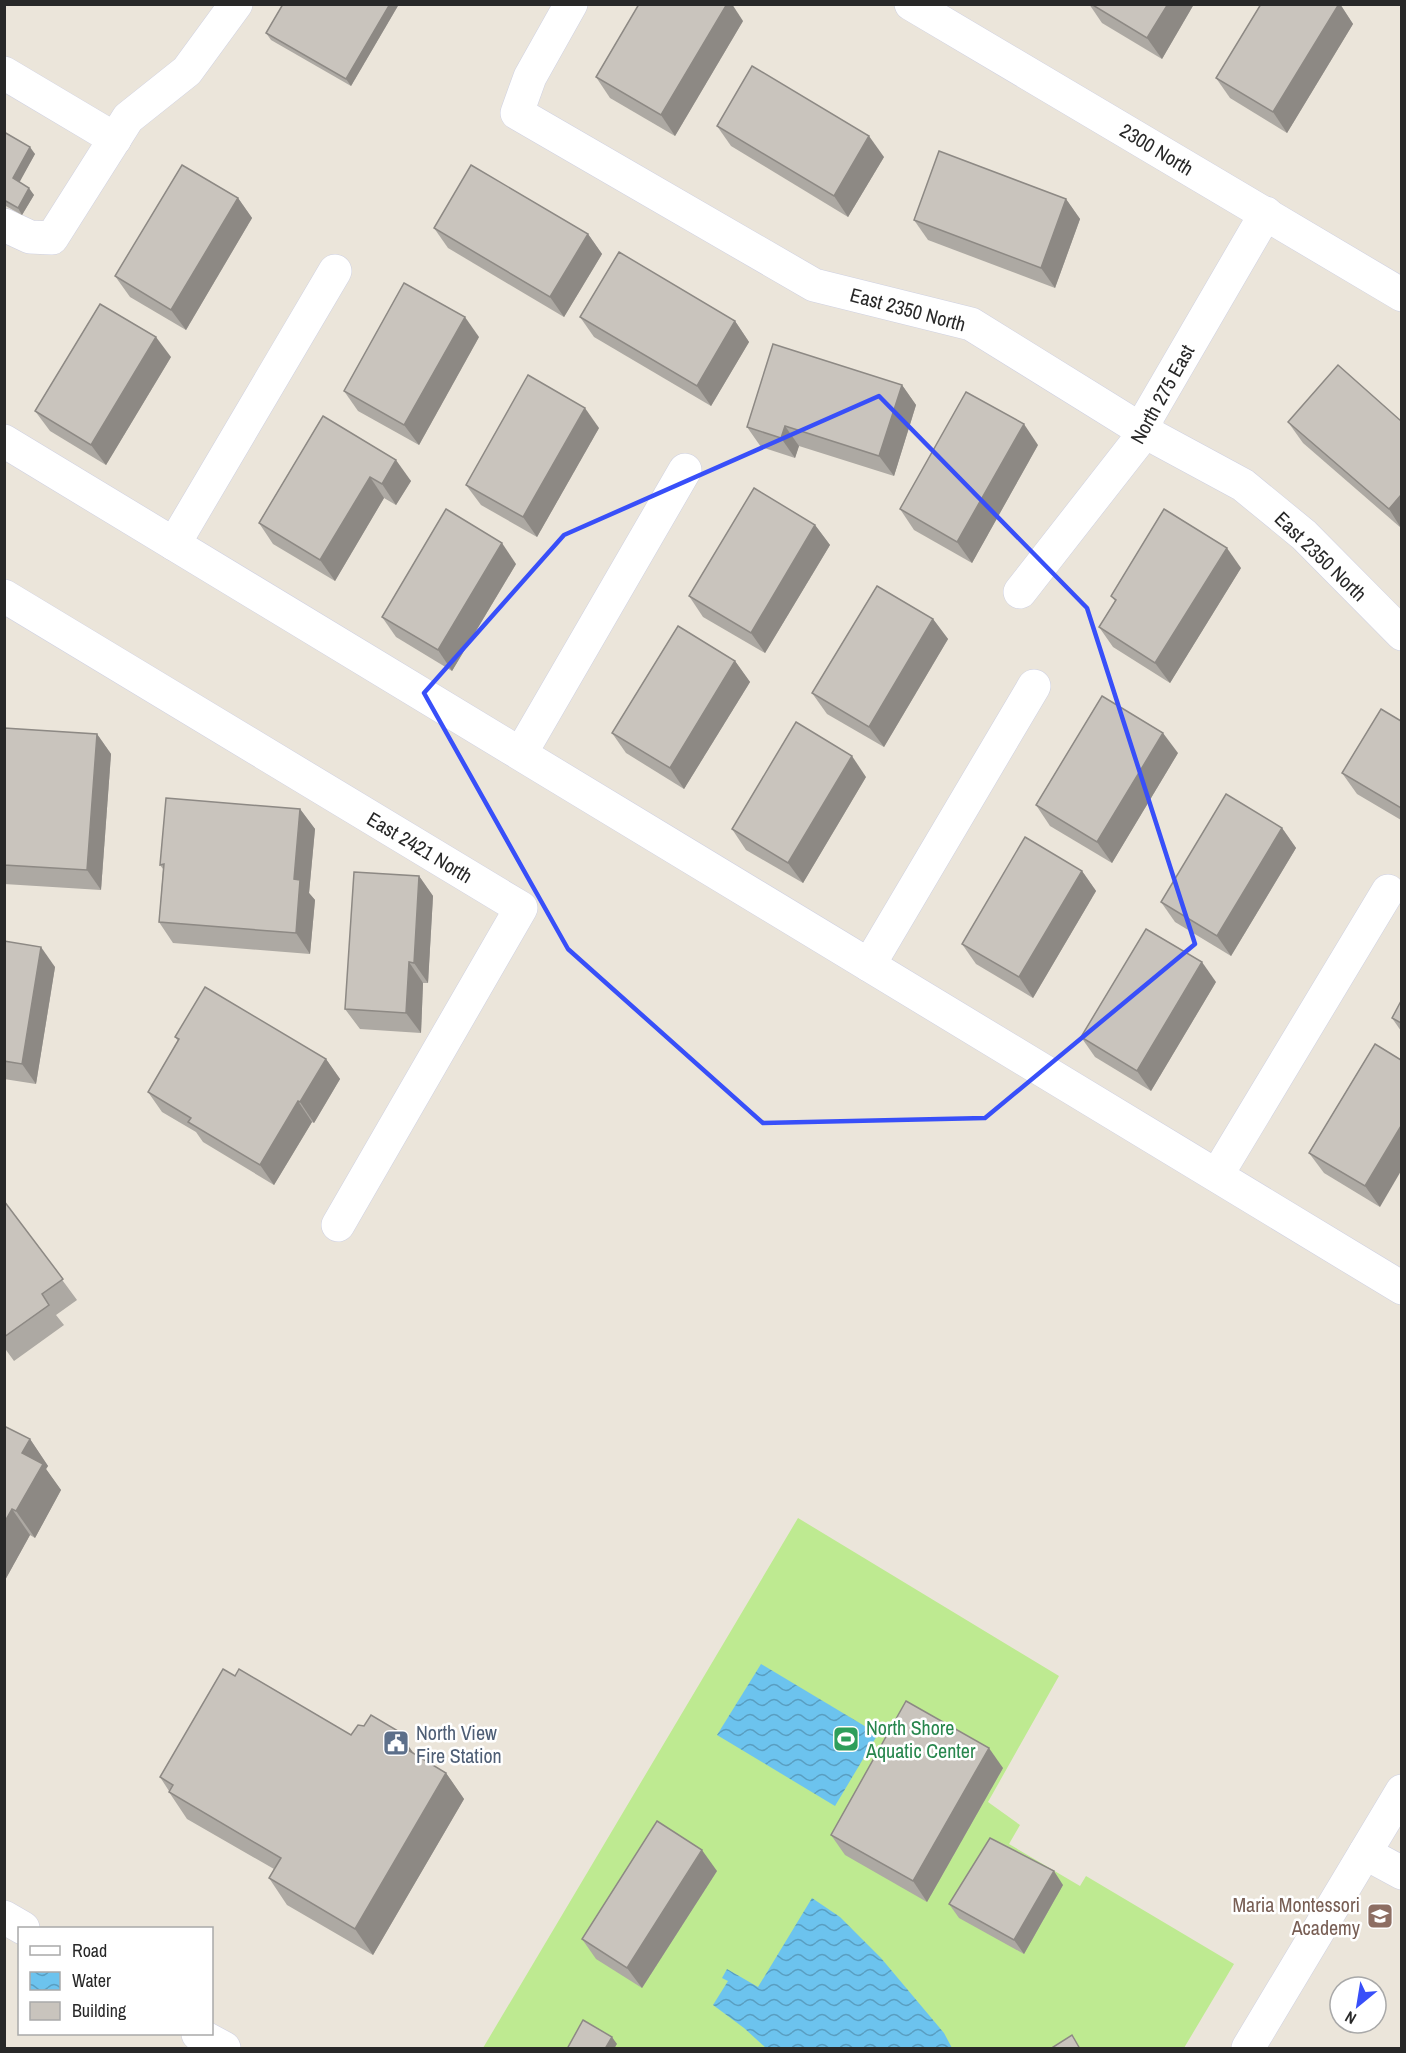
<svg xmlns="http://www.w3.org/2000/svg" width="1406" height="2053" font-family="'Archivo Narrow',sans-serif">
<defs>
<pattern id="water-waves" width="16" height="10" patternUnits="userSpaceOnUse" patternTransform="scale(1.5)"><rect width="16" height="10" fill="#6cc3ee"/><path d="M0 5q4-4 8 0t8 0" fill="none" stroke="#599ec1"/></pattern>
</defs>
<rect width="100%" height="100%" fill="#ebe5da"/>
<!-- pitch -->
<path fill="#beea91" d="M798,1518L1059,1676L988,1802L1020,1825L1009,1844L1080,1886L1086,1876L1234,1964L1184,2048H483Z"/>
<!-- water -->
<g fill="url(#water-waves)">
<path d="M761,1664L878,1734L835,1806L717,1735Z"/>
<path d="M812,1898L840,1917L881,1958L944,2033L952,2048H766L744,2028L713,2005L728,1981L722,1978L727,1969L758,1987Z"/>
</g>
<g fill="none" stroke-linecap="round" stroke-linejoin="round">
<defs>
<g id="minor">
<path d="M571,4L530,77L517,113L814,285L971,324L1145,432L1243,485L1304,535L1402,634"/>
<path d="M911,4L1402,295"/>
<path d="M4,73L115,139"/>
<path d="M4,225L30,237L52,238L128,118L187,71L236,4"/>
<path d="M4,441L1402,1288"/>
<path d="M174,544L335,271"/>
<path d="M1020,592L1145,432L1148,416L1266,213"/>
<path d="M4,596L521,908L338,1225"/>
<path d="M521,753L685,470"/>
<path d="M869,965L1034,686"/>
<path d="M1217,1175L1388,891"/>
<path d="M1365,1853L1402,1873"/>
<path d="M4,1917L23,1928"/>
<path d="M198,2034L224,2048"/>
<path d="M1248,2048L1402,1791"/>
</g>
</defs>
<!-- minor casing -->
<use href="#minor" stroke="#cfd1e2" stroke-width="34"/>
<!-- minor -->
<use href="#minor" stroke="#fff" stroke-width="33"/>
</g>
<!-- wall -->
<g fill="#ada9a3">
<path d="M283,4H399L351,86L271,40L266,33Z"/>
<path d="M1089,4H1194L1162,59L1102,23Z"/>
<path d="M1261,4H1340L1353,24L1287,133L1230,98L1216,78Z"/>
<path d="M743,21L675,136L610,98L596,77Z"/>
<path d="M717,126L884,157L848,217L731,146Z"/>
<path d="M4,132L35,154L19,182L34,195L22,215L4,205Z"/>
<path d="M238,198L252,218L186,330L130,297L115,276Z"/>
<path d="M1066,199L1080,219L1055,288L928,240L914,220Z"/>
<path d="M434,228L588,234L602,254L564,317L448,248Z"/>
<path d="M580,317L735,321L749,342L711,406L594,337Z"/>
<path d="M479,337L419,445L358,411L344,391Z"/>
<path d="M171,357L106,465L50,431L35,411Z"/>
<path d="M902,385L916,405L894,476L799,446L795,458L761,447L747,427Z"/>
<path d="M323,416L411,481L396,505L384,498L335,581L273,544L259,523Z"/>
<path d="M1401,421V528L1303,443L1288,422Z"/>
<path d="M599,428L537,537L481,505L466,485Z"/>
<path d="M1038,445L972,563L914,530L900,509Z"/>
<path d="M815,525L830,545L765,653L703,617L689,596Z"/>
<path d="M516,564L452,671L396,637L382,617Z"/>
<path d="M1241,568L1170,683L1113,647L1099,627L1115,601L1111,596Z"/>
<path d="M933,619L948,639L884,747L827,714L812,693Z"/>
<path d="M735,661L750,682L684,789L626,753L612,733Z"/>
<path d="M1401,721V820L1357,794L1342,773Z"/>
<path d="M4,728L97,734L111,754L101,890L4,884Z"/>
<path d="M1178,753L1112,863L1050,826L1036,805Z"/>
<path d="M866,777L803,883L746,850L732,829Z"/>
<path d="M300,809L315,829L309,893L315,900L310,954L173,943L159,922L163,869L160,865Z"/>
<path d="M1282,828L1296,848L1231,956L1175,922L1161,902Z"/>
<path d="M1082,871L1096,891L1033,998L976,964L962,944Z"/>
<path d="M419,876L433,896L428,983H423L421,1033L360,1029L345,1009Z"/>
<path d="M4,941L55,967L36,1084L4,1079Z"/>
<path d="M1216,982L1151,1091L1095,1057L1081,1037Z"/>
<path d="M1401,1001V1031L1392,1018Z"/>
<path d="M175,1037L326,1059L340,1079L314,1123L312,1122L274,1185L203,1142L196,1132L162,1112L148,1092L178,1041Z"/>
<path d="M1375,1044L1380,1207L1324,1173L1309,1153Z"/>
<path d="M4,1201L77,1300L56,1315L64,1325L14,1361L6,1350L4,1351Z"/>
<path d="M4,1426L30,1439L48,1466L46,1469L61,1490L35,1538L30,1535L4,1582Z"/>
<path d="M235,1676L351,1735L414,1754L446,1773L464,1799L373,1955L287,1905L269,1878L274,1869L187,1819L169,1792V1791L160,1777Z"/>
<path d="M1003,1768L927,1902L845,1855L831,1835Z"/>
<path d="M717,1871L642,1988L596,1959L582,1939Z"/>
<path d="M1063,1885L1024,1954L959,1918L949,1904Z"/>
</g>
<!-- shaded-wall -->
<g fill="#8d8984">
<path d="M390,4H399L351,86L346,79Z"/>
<path d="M727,4H732L743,21L675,136L661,115Z"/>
<path d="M1168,4H1194L1162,59L1147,38Z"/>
<path d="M1339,4H1340L1353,24L1287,133L1273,112Z"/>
<path d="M869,136L884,157L848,217L834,196Z"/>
<path d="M30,147L35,154L18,185L13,178Z"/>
<path d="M29,188L34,195L22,215L18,208Z"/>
<path d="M238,198L252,218L186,330L171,310Z"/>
<path d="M1066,199L1080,219L1055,288L1041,268Z"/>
<path d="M588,234L602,254L564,317L550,297Z"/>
<path d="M465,317L479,337L419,445L404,425Z"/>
<path d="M735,321L749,342L711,406L697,386Z"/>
<path d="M156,337L171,357L106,465L91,445Z"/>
<path d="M902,385L916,405L894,476L879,456Z"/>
<path d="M585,408L599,428L537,537L523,517Z"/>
<path d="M1024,424L1038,445L972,563L957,542Z"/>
<path d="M785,426L799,446L795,458L781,438Z"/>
<path d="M396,460L411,481L396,505L382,484Z"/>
<path d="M370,477L384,498L335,581L320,560Z"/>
<path d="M1401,495V528L1389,509Z"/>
<path d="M815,525L830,545L765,653L751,633Z"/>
<path d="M502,543L516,564L452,671L438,650Z"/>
<path d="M1227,548L1241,568L1170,683L1155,663Z"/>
<path d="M933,619L948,639L884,747L869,727Z"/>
<path d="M735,661L750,682L684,789L670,768Z"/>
<path d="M1163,733L1178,753L1112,863L1097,842Z"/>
<path d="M97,734L111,754L101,890L87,870Z"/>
<path d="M852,756L866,777L803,883L788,863Z"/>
<path d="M300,809L315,829L309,893L315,900L310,954L296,933L294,879Z"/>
<path d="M1282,828L1296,848L1231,956L1217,936Z"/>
<path d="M1082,871L1096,891L1033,998L1019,977Z"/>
<path d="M419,876L433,896L428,983L414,963Z"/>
<path d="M41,947L55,967L36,1084L22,1064Z"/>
<path d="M409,962L423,983L421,1033L406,1013Z"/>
<path d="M1202,962L1216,982L1151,1091L1137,1071Z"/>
<path d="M326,1059L340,1079L314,1123L300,1102Z"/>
<path d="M298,1101L312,1122L274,1185L260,1165Z"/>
<path d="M1401,1126V1171L1380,1207L1365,1186Z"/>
<path d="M30,1439L48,1466L46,1469L61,1490L35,1538L16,1511L22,1453Z"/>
<path d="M12,1509L30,1535L4,1582V1523Z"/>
<path d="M398,1731L417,1758L393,1741Z"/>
<path d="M989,1748L1003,1768L927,1902L913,1881Z"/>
<path d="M446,1773L464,1799L373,1955L355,1929Z"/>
<path d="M702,1850L717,1871L642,1988L627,1968Z"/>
<path d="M1054,1871L1063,1885L1024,1954L1014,1940Z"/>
<path d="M612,2037L617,2044L614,2049H605Z"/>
</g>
<!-- building -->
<g fill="#c9c4bd" stroke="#8d8984" stroke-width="1.5">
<path d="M283,4H390L346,79L266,33Z"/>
<path d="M639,4H727L661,115L596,77Z"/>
<path d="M1091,4H1168L1147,38Z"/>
<path d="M1261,4H1339L1273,112L1216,78Z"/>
<path d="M752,66L869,136L834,196L717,126Z"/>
<path d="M4,132L30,147L13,178L29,188L18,208L4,200Z"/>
<path d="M939,151L1066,199L1041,268L914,220Z"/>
<path d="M182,165L238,198L171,310L115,276Z"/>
<path d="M471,165L588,234L550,297L434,228Z"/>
<path d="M619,252L735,321L697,386L580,317Z"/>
<path d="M404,283L465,317L404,425L344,391Z"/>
<path d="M100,304L156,337L91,445L35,411Z"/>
<path d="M773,344L902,385L879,456L785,426L781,438L747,427Z"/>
<path d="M1338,365L1401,421V495L1389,509L1288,422Z"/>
<path d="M528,375L585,408L523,517L466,485Z"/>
<path d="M966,392L1024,424L957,542L900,509Z"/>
<path d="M323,416L396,460L382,484L370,477L320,560L259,523Z"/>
<path d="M754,488L815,525L751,633L689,596Z"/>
<path d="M446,509L502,543L438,650L382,617Z"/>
<path d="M1164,509L1227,548L1155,663L1099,627L1116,600L1111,596Z"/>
<path d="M877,586L933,619L869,727L812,693Z"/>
<path d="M678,626L735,661L670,768L612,733Z"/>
<path d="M1102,696L1163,733L1097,842L1036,805Z"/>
<path d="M1381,709L1401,721V808L1342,773Z"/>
<path d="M796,722L852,756L788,863L732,829Z"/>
<path d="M4,728L97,734L87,870L4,865Z"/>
<path d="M1226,794L1282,828L1217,936L1161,902Z"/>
<path d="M166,798L300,809L294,879L300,880L296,933L159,922L164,864L160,865Z"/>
<path d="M1025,837L1082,871L1019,977L962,944Z"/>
<path d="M354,872L419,876L414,963L409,962L406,1013L345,1009Z"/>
<path d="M1146,929L1202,962L1137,1071L1081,1037Z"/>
<path d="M4,941L41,947L22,1064L4,1061Z"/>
<path d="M205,987L326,1059L300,1102L298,1101L260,1165L188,1122L191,1118L148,1092L179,1039L175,1037Z"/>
<path d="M1401,1001V1023L1392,1018Z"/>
<path d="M1375,1044L1401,1060V1126L1365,1186L1309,1153Z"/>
<path d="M4,1201L63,1279L42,1294L49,1305L4,1337Z"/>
<path d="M4,1426L30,1439L22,1453L43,1464L16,1511L12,1509L4,1523Z"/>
<path d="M223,1669L235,1676L239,1669L351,1735L358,1725L364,1726L371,1715L398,1731L393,1741L446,1773L355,1929L269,1878L281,1858L169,1792L173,1785L160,1777Z"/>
<path d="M906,1701L989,1748L913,1881L831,1835Z"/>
<path d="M657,1821L702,1850L627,1968L582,1939Z"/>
<path d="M990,1838L1054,1871L1014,1940L949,1904Z"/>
<path d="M583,2020L612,2037L605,2049H567Z"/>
<path d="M1072,2035L1080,2049H1050Z"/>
</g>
<!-- marked area -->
<path fill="none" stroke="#384ff9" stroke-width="4.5" stroke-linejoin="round" d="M879,396L1087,608L1195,944L985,1118L763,1123L568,949L424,693L564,535Z"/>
<!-- icons -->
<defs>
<symbol id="stadium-square" viewBox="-11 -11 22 22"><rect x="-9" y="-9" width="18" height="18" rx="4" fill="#2e9e5b" stroke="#fff"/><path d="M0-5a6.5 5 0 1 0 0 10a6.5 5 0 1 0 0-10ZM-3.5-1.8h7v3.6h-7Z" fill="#fff"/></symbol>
<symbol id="civic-square" viewBox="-11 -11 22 22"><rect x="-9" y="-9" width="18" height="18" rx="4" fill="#5c6f8a" stroke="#fff"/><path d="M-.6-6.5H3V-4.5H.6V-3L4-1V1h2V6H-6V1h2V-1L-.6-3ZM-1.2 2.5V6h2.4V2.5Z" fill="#fff"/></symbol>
<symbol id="school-square" viewBox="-11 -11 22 22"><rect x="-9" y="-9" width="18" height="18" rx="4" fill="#8d6e63" stroke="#fff"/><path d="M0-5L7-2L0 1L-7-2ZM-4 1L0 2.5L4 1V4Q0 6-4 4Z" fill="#fff"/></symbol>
</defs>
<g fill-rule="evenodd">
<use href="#stadium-square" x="831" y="1724" width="30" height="30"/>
<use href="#civic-square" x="381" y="1728" width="30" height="30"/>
<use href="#school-square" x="1365" y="1901" width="30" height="30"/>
</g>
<g text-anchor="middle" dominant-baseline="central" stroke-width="5" stroke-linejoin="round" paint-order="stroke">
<!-- street labels -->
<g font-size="20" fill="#282828" stroke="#fff">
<text transform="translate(1157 149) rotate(31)">2300 North</text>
<text transform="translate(908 309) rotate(15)">East 2350 North</text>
<text transform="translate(1162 394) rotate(-61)">North 275 East</text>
<text transform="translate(1321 556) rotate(44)">East 2350 North</text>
<text transform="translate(420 847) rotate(31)">East 2421 North</text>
</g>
<!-- leisure labels -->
<g font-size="20" fill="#27864d" stroke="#fff" text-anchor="start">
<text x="866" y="1727">North Shore<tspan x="866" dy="23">Aquatic Center</tspan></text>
</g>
<!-- service labels -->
<g font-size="20" fill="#4e5e75" stroke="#fff" text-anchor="start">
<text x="416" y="1732">North View<tspan x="416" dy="23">Fire Station</tspan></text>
</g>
<!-- education labels -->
<g font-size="20" fill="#785e54" stroke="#fff" text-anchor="end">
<text x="1360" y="1904">Maria Montessori<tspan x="1360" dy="23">Academy</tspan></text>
</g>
</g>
<!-- border -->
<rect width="1406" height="2053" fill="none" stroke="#282828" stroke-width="12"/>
<!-- legend -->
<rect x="18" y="1927" width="195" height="108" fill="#ffffff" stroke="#a9a9a9" stroke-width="1.5"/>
<rect x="30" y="1946" width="30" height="9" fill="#ffffff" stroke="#a9a9a9" stroke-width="1.5"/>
<text x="72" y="1957" font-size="18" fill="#282828">Road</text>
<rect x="30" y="1972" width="30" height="18" fill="url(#water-waves)" stroke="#a9a9a9" stroke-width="1.5"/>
<text x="72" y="1987" font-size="18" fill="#282828">Water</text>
<rect x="30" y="2002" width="30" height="18" fill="#c9c4bd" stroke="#a9a9a9" stroke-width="1.5"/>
<text x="72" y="2017" font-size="18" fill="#282828">Building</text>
<!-- north arrow -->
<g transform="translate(1358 2005) rotate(210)"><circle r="28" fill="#ffffff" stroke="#a9a9a9" stroke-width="1.5"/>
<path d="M0-4.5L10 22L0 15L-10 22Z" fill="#384ff9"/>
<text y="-9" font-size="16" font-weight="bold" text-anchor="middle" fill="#282828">N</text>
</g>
</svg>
